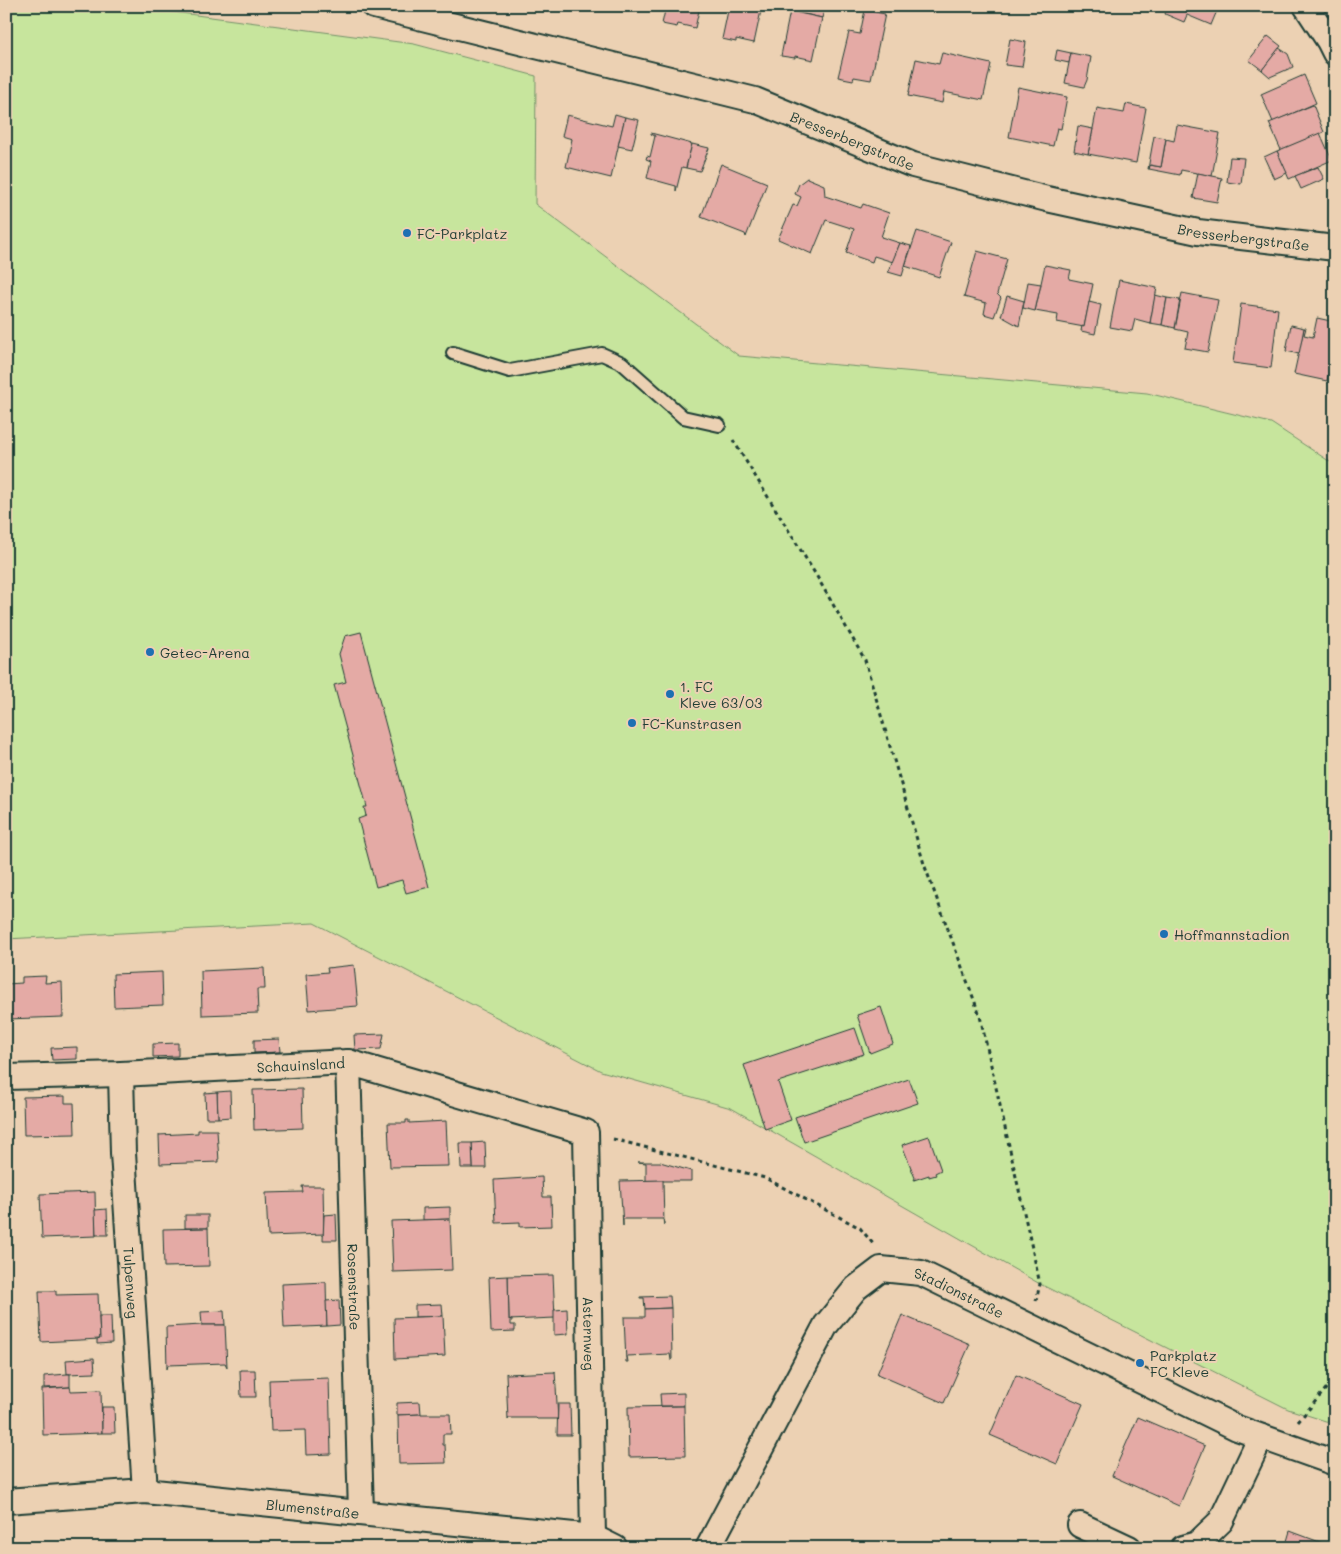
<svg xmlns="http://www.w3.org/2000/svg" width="1341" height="1554" font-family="Mali,sans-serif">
<rect width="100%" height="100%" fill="#ecd1b3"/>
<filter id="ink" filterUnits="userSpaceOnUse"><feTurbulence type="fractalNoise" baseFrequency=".02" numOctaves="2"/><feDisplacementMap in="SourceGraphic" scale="10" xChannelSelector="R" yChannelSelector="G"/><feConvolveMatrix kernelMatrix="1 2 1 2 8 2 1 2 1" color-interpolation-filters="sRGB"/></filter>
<g filter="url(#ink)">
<!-- green -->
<path fill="#c7e59d" stroke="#739168" d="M6,6H128L414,44L536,76L535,204L739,356L1147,393L1271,423L1335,465V1424L1288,1409L1040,1284L731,1108L601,1071L314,923L6,939Z"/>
<!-- building -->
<g fill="#e4aaa5" stroke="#1f3d34">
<path d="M666,6H700L695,28L678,24L677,27L662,24Z"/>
<path d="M729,6H762L754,43L736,39V42L722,39Z"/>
<path d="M803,6H825L822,18L801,13Z"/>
<path d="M1168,6H1219L1211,25L1187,15L1184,22L1165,14Z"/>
<path d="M865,10L885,14L871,80L854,77L853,80L838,77L849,32L860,34Z"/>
<path d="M790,11L822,18L813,60L795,56V58L781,56Z"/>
<path d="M1268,36L1281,46L1262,70L1249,60Z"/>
<path d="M1010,39L1026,42L1022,67L1005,65Z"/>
<path d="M1279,48L1288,54L1293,67L1270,77L1262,70Z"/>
<path d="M1057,50L1071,53L1069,63L1055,60Z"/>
<path d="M942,53L991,64L983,100L944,92L942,103L908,96L916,59L939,64Z"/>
<path d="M1071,53L1091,57L1087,80L1084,87L1065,83Z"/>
<path d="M1304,75L1316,103L1273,122L1261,94Z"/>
<path d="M1018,87L1067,97L1061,129L1057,128L1053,146L1009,137Z"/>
<path d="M1126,104L1146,108L1136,163L1088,154L1097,108L1124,113Z"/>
<path d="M1313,105L1324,132L1281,150L1269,123Z"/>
<path d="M615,114L625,117L611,178L566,167L572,139L562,136L567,115L612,126Z"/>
<path d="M625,117L639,120L632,149L618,146Z"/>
<path d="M1177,125L1220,133L1212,176L1181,170L1180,175L1149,169L1150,165L1161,167L1166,139L1174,141Z"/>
<path d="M1078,126L1093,129L1088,154L1074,151Z"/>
<path d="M651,133L692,144L686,168L682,167L676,191V186L647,178L651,161L646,159L647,156L650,157L655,136L651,134Z"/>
<path d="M1320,133L1332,160L1289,179L1277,151Z"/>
<path d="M1154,136L1166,138L1161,167L1150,165L1149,169H1148Z"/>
<path d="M692,144L709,148L700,171L686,168Z"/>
<path d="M1277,151L1287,173L1274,179L1264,157Z"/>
<path d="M1230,157L1244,158L1241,184L1227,182Z"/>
<path d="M721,164L767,183L746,237L745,234L701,217Z"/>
<path d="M1318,167L1324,179L1301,189L1295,176Z"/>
<path d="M1198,173L1222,178L1217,202L1193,198Z"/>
<path d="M807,178L824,185L825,196L861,208L863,204L889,213L881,237L900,243L893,262L874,256L872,262L846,253L854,229L826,220L812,254L778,239L793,205L797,206L801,197L795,194L799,184Z"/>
<path d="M917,231L951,242L939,277L905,266Z"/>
<path d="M900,243L911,246L902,276L888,272Z"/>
<path d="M977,251L1007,259L997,294L1001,298L994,317L984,314L986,303L964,297Z"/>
<path d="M1045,265L1071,270L1069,279L1093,284L1084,327L1057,322L1058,315L1035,311Z"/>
<path d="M1119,280L1157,288L1150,323L1135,319L1132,331L1110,327Z"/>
<path d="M1028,282L1041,284L1035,311L1023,308Z"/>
<path d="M1182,293L1218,300L1208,352L1185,348L1188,332L1175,329Z"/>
<path d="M1155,295L1167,298L1162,325L1150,323Z"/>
<path d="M1007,296L1024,301L1019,326L1001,316Z"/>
<path d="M1167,298L1180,300L1175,328L1162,325Z"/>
<path d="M1089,302L1101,305L1095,334L1081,331L1082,326L1084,327Z"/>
<path d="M1241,304L1278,309L1271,368L1233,363Z"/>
<path d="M1317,318L1335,322V367L1330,366L1327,381L1294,374L1304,328H1306L1304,335L1313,337Z"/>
<path d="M1291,325L1304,328L1299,354L1286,351Z"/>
<path d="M361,632L429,887L406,893L402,880L376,887L358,819L366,816L364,807H367L334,685L346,682L339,654L345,636Z"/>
<path d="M354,965L358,1006L309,1010L306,974L328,972L327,968Z"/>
<path d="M264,968L265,989H257L258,1013L202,1015L201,971Z"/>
<path d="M162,972L163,1005L114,1007L113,974Z"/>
<path d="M46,976L45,983L62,982L63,1017L7,1019L6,984L22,983V977Z"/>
<path d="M881,1007L893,1044L870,1053L857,1015Z"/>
<path d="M855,1028L864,1054L778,1082L791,1120L765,1129L744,1065Z"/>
<path d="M384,1034L381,1049L355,1050L354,1035Z"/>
<path d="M279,1039L280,1052L254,1053V1040Z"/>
<path d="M178,1043V1056L153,1057V1044Z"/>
<path d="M77,1047V1059L52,1060L51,1048Z"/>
<path d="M909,1079L918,1103L804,1142L795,1117Z"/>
<path d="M302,1089L303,1128L254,1130L253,1090Z"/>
<path d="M230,1091L231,1117L218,1118L217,1092Z"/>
<path d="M217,1092L218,1118H206L205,1093Z"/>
<path d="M65,1096V1103H74L75,1134L24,1135L23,1097Z"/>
<path d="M406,1120H409V1123L446,1121L448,1166L390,1167L388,1123H406Z"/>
<path d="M198,1130H217L219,1162L160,1164L159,1135L198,1133Z"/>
<path d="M929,1136L941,1170L935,1173L936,1175L929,1177V1175L914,1180L915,1178L902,1145Z"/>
<path d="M485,1142L486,1168H473L472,1143Z"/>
<path d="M460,1143H472L473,1168H461Z"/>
<path d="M638,1162H660L691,1171V1181H646V1163Z"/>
<path d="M542,1177L543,1197H551L552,1226L520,1227V1222L496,1223L494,1180Z"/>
<path d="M663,1180L664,1225L663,1219H623V1226L620,1181Z"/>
<path d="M302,1186H323L324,1234L268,1236L266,1193L303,1192Z"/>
<path d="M95,1192L96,1236L42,1238L40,1194Z"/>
<path d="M450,1207V1219L423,1220V1208Z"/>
<path d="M107,1209L108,1235H96L95,1210Z"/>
<path d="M336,1214L337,1240H323L324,1215Z"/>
<rect x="185" y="1215" width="23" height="13"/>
<path d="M450,1219L452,1270L393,1272L391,1221Z"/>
<path d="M208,1228L209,1266L164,1267L163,1229Z"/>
<path d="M553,1275L555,1318L509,1320L508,1276Z"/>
<path d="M508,1276L509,1320L511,1319V1325H515V1331L491,1332L489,1277Z"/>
<path d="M326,1282L327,1326L284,1328L282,1284Z"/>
<path d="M39,1291H56V1295L98,1294L100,1339L41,1342Z"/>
<path d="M670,1296L671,1308L645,1309L644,1298H640V1297Z"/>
<path d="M339,1300L340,1325L327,1326L326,1301Z"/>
<path d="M442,1304L443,1316L415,1317V1305Z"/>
<path d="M671,1308L672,1360H671L670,1354L627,1356L628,1362H626L624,1317H645V1309Z"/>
<path d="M567,1309L568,1334L554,1335V1310Z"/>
<path d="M224,1311L225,1325H202L201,1312Z"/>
<path d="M902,1315L970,1344L944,1403L877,1374Z"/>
<path d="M99,1316H111L112,1343L97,1344V1340L100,1339Z"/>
<path d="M443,1316L445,1356L395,1359L394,1318Z"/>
<path d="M202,1325H225L227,1367L225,1363L168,1365L167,1369L166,1327Z"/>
<path d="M94,1358L95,1373L67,1374L66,1360Z"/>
<path d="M240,1370H255L256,1397H241Z"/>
<path d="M555,1371L558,1419H537L536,1418H509L508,1420L506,1373L507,1374L555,1372Z"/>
<path d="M67,1374H70V1387L44,1388V1376Z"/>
<path d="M1016,1375L1083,1404L1057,1464L990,1435Z"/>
<path d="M329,1378L331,1454L306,1455L305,1430L271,1431L269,1380Z"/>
<path d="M70,1387L71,1391L101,1390L102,1433L43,1435L42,1389Z"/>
<path d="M684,1393V1406H661L660,1394Z"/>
<path d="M420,1402L421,1414L397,1415V1403Z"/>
<path d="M558,1404H570L571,1435H557Z"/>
<path d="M684,1406L685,1456L629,1457L628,1407Z"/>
<path d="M102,1407H114L115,1433H102Z"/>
<path d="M421,1414H450L451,1434H443V1445H445L446,1463L399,1464L398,1415Z"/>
<path d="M1138,1417L1205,1446L1179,1506L1112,1476Z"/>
<path d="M1290,1531L1333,1547L1332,1548H1285Z"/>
<path d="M233,1544L257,1545L256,1548H233Z"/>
</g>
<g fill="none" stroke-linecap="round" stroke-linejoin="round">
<defs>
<path id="service" d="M453,353L510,371L602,354L622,363L683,417L719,425"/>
<g id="minor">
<path id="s1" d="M374,6L755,100L913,165L1047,199L1198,232L1335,248"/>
<path d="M1306,6L1329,41L1335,53"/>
<path id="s2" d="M348,1062L361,1513"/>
<path id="s3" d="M121,1074L123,1153L145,1491"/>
<path id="s4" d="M6,1077L121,1074L348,1062L586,1132L593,1537"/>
<path id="s5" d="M6,1501L145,1491L593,1537L615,1548"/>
<path d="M1080,1525L1129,1548"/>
<path id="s6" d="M708,1548L826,1325L856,1288L881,1269L921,1273L1237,1428L1335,1463"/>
<path d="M1183,1548L1197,1544L1221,1521L1261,1437"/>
</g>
</defs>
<!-- service casing -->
<use href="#service" stroke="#1f3d34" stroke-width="16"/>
<!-- minor casing -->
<use href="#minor" stroke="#1f3d34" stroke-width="28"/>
<!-- path -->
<g stroke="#1f3d34" stroke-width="3" stroke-dasharray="4 4" stroke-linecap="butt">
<path d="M733,440L816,575L865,660L924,864L980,1016L1040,1284L1036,1301"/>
<path d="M613,1139L765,1178L860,1228L874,1245"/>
<path d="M1298,1422L1335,1378"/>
</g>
<!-- service -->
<use href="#service" stroke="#ecd1b3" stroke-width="12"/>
<!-- minor -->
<use href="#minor" stroke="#ecd1b3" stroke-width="24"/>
</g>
</g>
<!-- markers -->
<g fill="#1f6fb2" stroke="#ecd1b3" stroke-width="2">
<circle cx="407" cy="233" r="5"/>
<circle cx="150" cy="652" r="5"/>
<circle cx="670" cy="694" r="5"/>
<circle cx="632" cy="723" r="5"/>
<circle cx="1164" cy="934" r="5"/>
<circle cx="1140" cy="1363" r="5"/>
</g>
<g text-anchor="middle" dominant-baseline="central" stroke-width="4" stroke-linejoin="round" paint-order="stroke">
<!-- street labels -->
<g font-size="14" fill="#1f3d34" stroke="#ecd1b3">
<text stroke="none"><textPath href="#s1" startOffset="498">Bresserbergstraße</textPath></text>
<text stroke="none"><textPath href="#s1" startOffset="902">Bresserbergstraße</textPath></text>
<text stroke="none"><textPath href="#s4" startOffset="295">Schauinsland</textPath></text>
<text stroke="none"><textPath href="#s3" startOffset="209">Tulpenweg</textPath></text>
<text stroke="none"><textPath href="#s2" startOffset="225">Rosenstraße</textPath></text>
<text stroke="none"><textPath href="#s6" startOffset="414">Stadionstraße</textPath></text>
<text stroke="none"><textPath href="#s4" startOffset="792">Asternweg</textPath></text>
<text stroke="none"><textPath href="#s5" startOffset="308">Blumenstraße</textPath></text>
</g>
<!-- poi labels -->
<g font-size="14" fill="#1f3d34" stroke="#ecd1b3" text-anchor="start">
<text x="417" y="233">FC-Parkplatz</text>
<text x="160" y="652">Getec-Arena</text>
<text x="680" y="686">1. FC<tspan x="680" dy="16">Kleve 63/03</tspan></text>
<text x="642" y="723">FC-Kunstrasen</text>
<text x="1174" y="934">Hoffmannstadion</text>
<text x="1150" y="1355">Parkplatz<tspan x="1150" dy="16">FC Kleve</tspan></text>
</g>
</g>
<!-- margin -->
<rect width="1341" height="1554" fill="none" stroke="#ecd1b3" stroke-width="25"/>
<rect x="12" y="12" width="1316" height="1529" fill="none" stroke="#1f3d34" stroke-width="2" filter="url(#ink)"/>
</svg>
